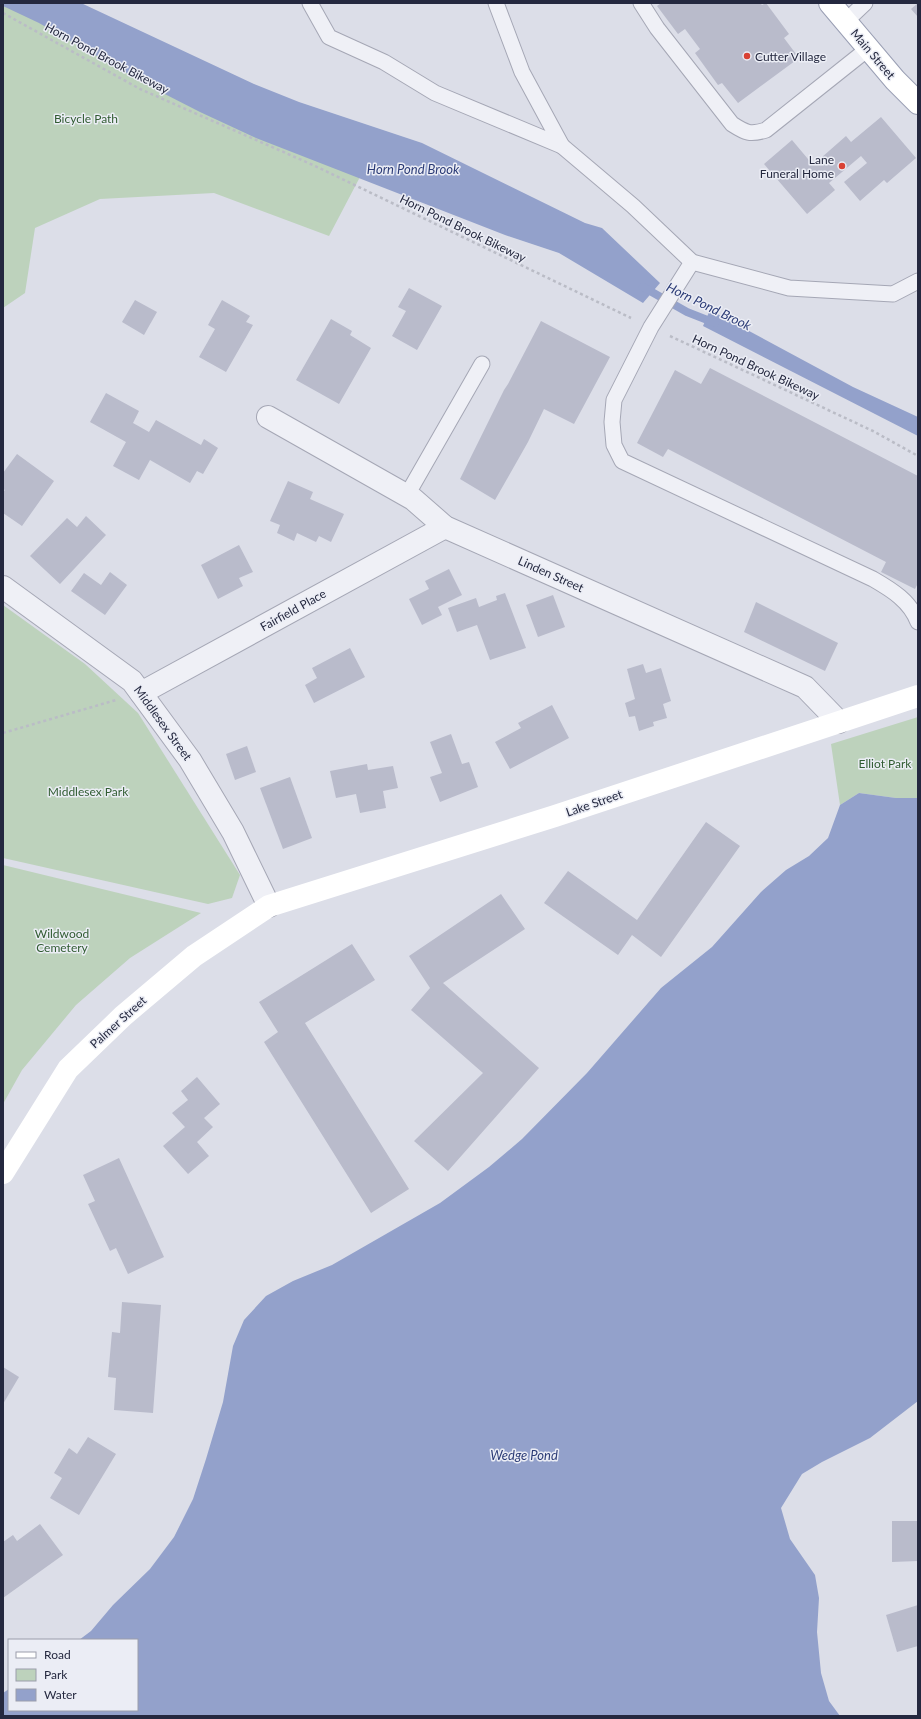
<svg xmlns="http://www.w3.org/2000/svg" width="921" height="1719" font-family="Lato,sans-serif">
<rect width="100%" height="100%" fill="#dcdee8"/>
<!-- green -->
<g fill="#bdd2bc">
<path d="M3,3L381,137L329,236L214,193L100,199L35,228L25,293L3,308Z"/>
<path d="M3,605L85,664L138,713L240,875L232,898L208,904L3,858Z"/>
<path d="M918,717V798H896L859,793L840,805L831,744Z"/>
<path d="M3,865L201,913L130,958L76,1005L22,1070L3,1104Z"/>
</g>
<!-- water -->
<g fill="#93a1cb">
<path d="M3,3H81L254,84L299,102L422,143L585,223L602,228L660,283L643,303L559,253L505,235L256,138L200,112L153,88L39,23L3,6Z"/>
<path d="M710,310L853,387L918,417V436L703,326Z"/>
<path d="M859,793L896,798H918V1401L870,1438L822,1462L802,1474L781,1508L790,1539L815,1575L819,1598L817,1632L821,1673L829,1701L840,1716H3V1693L9,1689V1710H137V1640H79L91,1631L113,1605L150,1569L174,1537L193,1499L206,1459L223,1402L233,1346L244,1320L266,1296L293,1281L332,1265L440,1203L489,1167L522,1139L587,1073L661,988L712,947L761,892L786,870L809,856L828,838L840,805Z"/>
</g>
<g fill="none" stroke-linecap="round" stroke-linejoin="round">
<!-- stream -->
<path stroke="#93a1cb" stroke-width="8" d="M643,287L687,312L715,323"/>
</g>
<!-- building -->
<g fill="#b9bbcb">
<path d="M661,3H760L762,5L766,3L789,34L784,38L799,58L738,103L722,83L718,85L695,53L700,49L685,29L678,34L657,6Z"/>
<path d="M918,3V17L911,9Z"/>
<path d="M881,117L916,158L887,183L884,180L860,201L844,182L867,163L861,156L829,183L835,190L807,214L764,164L792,140L813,165L846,136L851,142Z"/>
<path d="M409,288L442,306L417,350L392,336L406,311L398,307Z"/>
<path d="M135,300L157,312L144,335L122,322Z"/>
<path d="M222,300L250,316L246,322L253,325L226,372L199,357L215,329L208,325Z"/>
<path d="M331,319L352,331L350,335L371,348L339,404L296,380Z"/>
<path d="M541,321L610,357L574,424L544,409L528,442L495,500L460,479L504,390L508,384Z"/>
<path d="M710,368L918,476V583L915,589L881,572L886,562L668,449L663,457L637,443L675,370L701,384Z"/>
<path d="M106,393L139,411L133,423L149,432L156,420L201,445L204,439L218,448L203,474L197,471L190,483L150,460L139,480L113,466L126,442L90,422Z"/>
<path d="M17,454L54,481L22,526L3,513V492L5,490L3,489V473Z"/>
<path d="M288,481L313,492L310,499L344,514L331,542L319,536L316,542L297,533L294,541L277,533L280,525L270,521Z"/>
<path d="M86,516L106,535L60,584L30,556L67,518L77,527Z"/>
<path d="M239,545L253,572L239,578L243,586L218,599L201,565Z"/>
<path d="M449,569L462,595L438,607L442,615L422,625L409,599L429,589L425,581Z"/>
<path d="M110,572L127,585L105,615L71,591L84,573L101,585Z"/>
<path d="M505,593L526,648L490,660L477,625L457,632L448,608L476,598L479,607L497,600L496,596Z"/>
<path d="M553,595L565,627L538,637L526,605Z"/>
<path d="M756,602L838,643L825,671L744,632Z"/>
<path d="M350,648L365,677L314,703L305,685L317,678L312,668Z"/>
<path d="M643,664L646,673L661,668L671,701L663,704L667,718L653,722L654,726L639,731L635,716L629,717L625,703L635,699L627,669Z"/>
<path d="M552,705L569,738L510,769L495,742L521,728L518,723Z"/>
<path d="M451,734L462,764L469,762L478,787L440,802L430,777L442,773L430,742Z"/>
<path d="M247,746L256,772L235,780L226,754Z"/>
<path d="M367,764L368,770L393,766L398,788L383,791L386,808L360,813L356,794L336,798L330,771Z"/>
<path d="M290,777L312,838L283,849L260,788Z"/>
<path d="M706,822L740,846L661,957L632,935L618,955L544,903L568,871L637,920Z"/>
<path d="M501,894L525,929L443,983L539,1068L448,1171L414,1141L483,1073L411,1010L430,988L409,956Z"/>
<path d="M352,944L375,980L305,1023L409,1189L371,1213L264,1042L278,1032L259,1002Z"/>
<path d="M197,1077L220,1104L204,1118L213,1127L197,1142L209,1156L188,1174L163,1146L185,1127L172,1113L188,1100L181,1091Z"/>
<path d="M119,1158L164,1257L128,1274L116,1248L110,1251L88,1204L95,1201L83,1175Z"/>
<path d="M122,1302L161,1305L153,1413L114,1410L116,1378L108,1377L112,1332L120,1333Z"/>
<path d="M3,1367L19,1377L3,1404Z"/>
<path d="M88,1437L116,1454L79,1515L50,1498L62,1478L54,1473L69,1448L77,1454Z"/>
<path d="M892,1521H918V1561L892,1562Z"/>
<path d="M40,1524L63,1555L3,1598V1542L13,1535L17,1541Z"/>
<path d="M918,1605V1646L897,1652L886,1615Z"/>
</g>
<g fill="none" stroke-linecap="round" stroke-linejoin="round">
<defs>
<g id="lane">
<path d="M310,3L329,37L384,62L435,93L562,146L633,206L692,262L789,288L893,294L918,281"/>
<path d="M496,3L522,72L562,146"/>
<path d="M641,3L657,28L732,124C746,133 750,135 766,130L869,48"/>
<path d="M845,22L865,3"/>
<path d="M692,262L651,327L614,400L612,422L614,445L622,461L873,579C892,590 910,601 918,622"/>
<path d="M407,495L482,364"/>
</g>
<g id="street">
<path d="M268,417L413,499L445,527L805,687L839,722"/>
<path d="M3,587L132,681L190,760L233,832L269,906"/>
<path d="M141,693L445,527"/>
</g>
<path id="primary" d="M830,3L895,80L918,103"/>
</defs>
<!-- lane casing -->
<use href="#lane" stroke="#a5a7b5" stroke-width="17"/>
<!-- street casing -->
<use href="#street" stroke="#a5a7b5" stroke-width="24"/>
<!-- primary casing -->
<use href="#primary" stroke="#9a9fb4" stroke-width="24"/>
<!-- path -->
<g stroke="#babcc6" stroke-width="2.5" stroke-dasharray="3 3" stroke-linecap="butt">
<path d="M3,13L140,89L313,165L631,318"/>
<path d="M670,336L873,431L918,456"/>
<path d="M3,733L116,700"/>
</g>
<!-- lane -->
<use href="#lane" stroke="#eff0f6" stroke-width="15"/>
<!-- street -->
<use href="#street" stroke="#eff0f6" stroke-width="22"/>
<!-- secondary -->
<path stroke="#fff" stroke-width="22" d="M3,1173L68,1069L123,1016L194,956L269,906L555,816L918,696"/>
<!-- primary -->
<use href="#primary" stroke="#fff" stroke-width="22"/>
</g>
<!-- markers -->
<g fill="#d94134" stroke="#ebedf5" stroke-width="1.5">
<circle cx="747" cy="56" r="4"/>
<circle cx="842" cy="166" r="4"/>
</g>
<g text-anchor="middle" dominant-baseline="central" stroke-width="3" stroke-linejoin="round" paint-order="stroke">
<!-- street labels -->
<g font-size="12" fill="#24283f" stroke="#ebedf5">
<text transform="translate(873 54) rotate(50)">Main Street</text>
<text transform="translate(107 58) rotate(28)">Horn Pond Brook Bikeway</text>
<text transform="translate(463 228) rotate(26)">Horn Pond Brook Bikeway</text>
<text transform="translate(756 367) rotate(25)">Horn Pond Brook Bikeway</text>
<text transform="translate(551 574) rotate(24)">Linden Street</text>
<text transform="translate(293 610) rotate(-29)">Fairfield Place</text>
<text transform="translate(163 723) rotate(54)">Middlesex Street</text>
<text transform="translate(594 803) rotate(-19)">Lake Street</text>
<text transform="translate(118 1022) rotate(-42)">Palmer Street</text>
</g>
<!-- poi labels -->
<g font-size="12" fill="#24283f" stroke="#ebedf5" text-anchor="start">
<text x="755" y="56">Cutter Village</text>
<text x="834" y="159" text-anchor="end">Lane<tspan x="834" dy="14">Funeral Home</tspan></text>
</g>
<!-- park labels -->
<g font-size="12" fill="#315c32" stroke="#ebedf5">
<text x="86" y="118">Bicycle Path</text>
<text x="885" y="763">Elliot Park</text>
<text x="88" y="791">Middlesex Park</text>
<text x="62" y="933">Wildwood<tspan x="62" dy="14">Cemetery</tspan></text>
</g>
<!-- water labels -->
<g font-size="13" font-style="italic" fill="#2b3b76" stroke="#ebedf5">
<text x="413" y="169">Horn Pond Brook</text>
<text transform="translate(709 306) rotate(26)">Horn Pond Brook</text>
<text x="524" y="1455">Wedge Pond</text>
</g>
</g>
<!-- border -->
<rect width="921" height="1719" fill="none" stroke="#24283f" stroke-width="8"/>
<!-- legend -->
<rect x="8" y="1639" width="130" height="72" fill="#ebedf5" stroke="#9b9eac"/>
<rect x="16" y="1652" width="20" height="6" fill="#ffffff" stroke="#9b9eac"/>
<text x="44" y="1659" font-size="12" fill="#24283f">Road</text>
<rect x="16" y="1669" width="20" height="12" fill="#bdd2bc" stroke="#9b9eac"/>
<text x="44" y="1679" font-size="12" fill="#24283f">Park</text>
<rect x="16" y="1689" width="20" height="12" fill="#93a1cb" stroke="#9b9eac"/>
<text x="44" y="1699" font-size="12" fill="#24283f">Water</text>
</svg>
